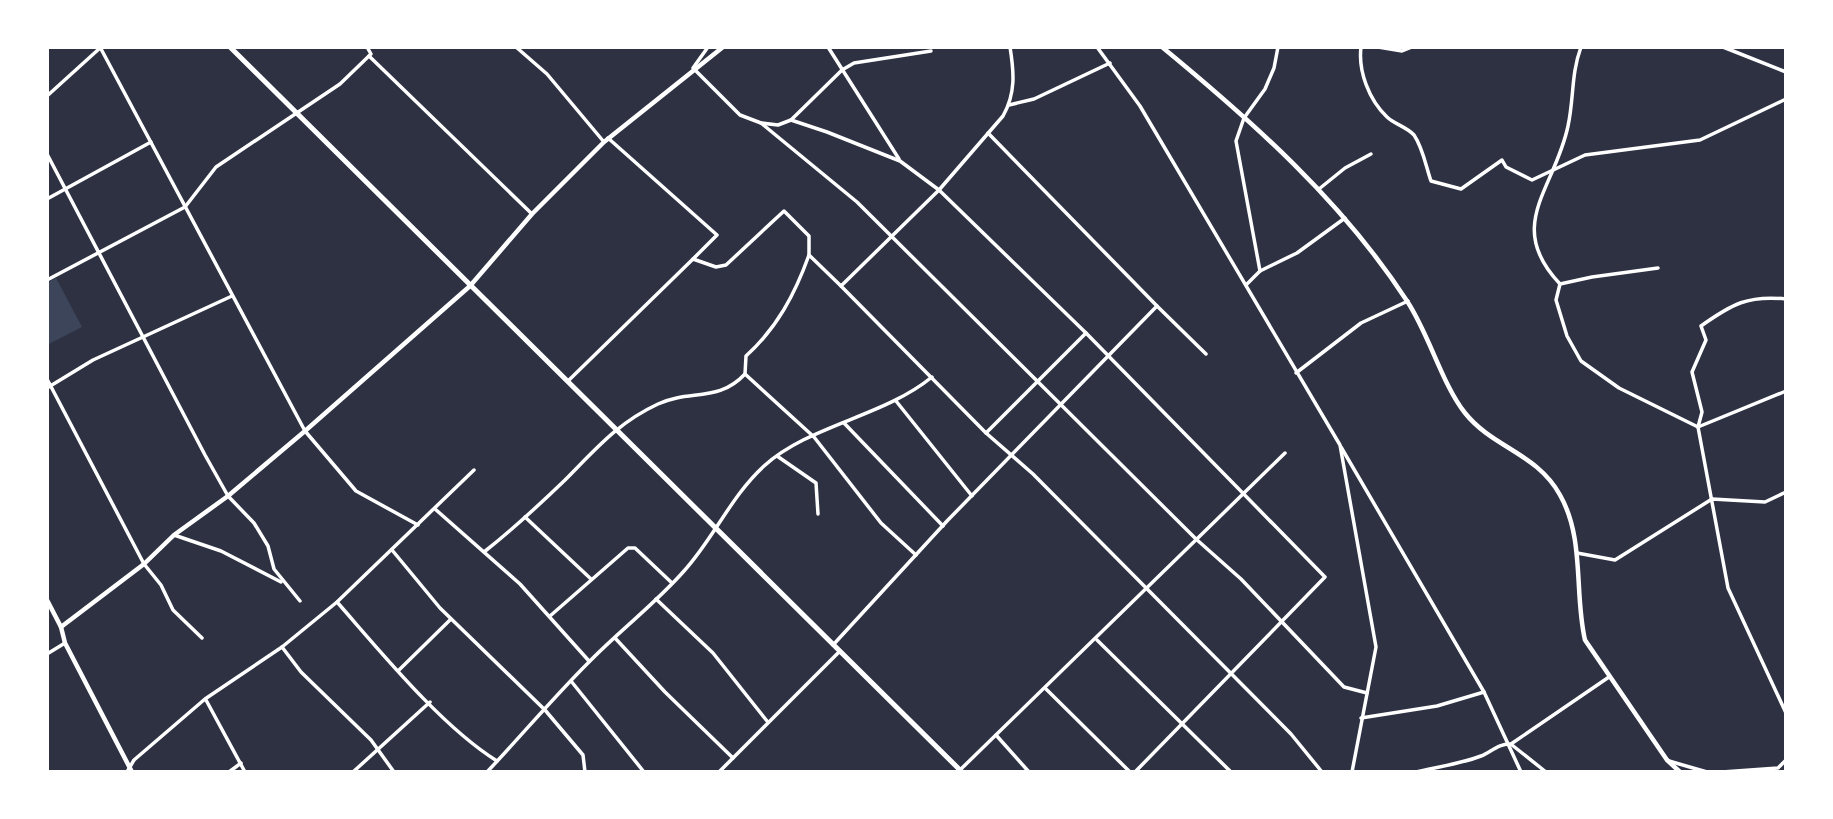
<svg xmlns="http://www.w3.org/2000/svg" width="1833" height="819" font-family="Lora,serif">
<rect width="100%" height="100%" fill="#2d3142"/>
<!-- green -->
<path fill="#3c4559" d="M56,278L82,327L47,345V283Z"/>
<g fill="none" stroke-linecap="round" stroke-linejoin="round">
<!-- minor -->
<g stroke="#fff" stroke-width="3.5">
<path d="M100,47L305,431L356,491L418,525"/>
<path d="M516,47L547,74L604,142"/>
<path d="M708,47L693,68L740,115L761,123L857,202L1196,539L1241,579L1344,687L1367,693"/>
<path d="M828,47L899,159"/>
<path d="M1010,47C1014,72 1016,93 1003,116L939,190L841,286L986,433L1033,474L1291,734L1322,772"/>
<path d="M1097,47L1140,106L1340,445L1376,647L1352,772"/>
<path d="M1361,47C1358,71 1369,100 1387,117C1394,124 1407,127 1414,135C1423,148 1426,167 1431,181L1461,189L1502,160L1506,167L1532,180L1585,155L1700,140L1786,99"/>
<path d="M1378,47L1402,51L1412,47"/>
<path d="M1581,47C1571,74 1574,99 1568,126C1555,189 1504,225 1560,284L1556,300L1567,336L1581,361L1619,388L1698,427L1728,588L1786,713"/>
<path d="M1723,47L1786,72"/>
<path d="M369,56L532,214"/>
<path d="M47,96L100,48"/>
<path d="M1009,105L1034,99L1110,63"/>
<path d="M791,120L842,70L854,63L931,51"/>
<path d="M761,123L778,125L791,120L827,132L900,161L939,190L1086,333L1325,577L1135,772"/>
<path d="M988,133L1157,306"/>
<path d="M608,138L717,235L693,259"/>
<path d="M47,154L205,455L228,496L254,523L268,546L274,569L300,601"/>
<path d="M1319,189L1345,168L1371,154"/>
<path d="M47,199L151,142"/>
<path d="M809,255C795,294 777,328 746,356L745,374L814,437L881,523L916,555"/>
<path d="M1260,271L1236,141L1244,118L1265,89L1274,68L1278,47"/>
<path d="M47,280L185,207L216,167L340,84L371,54L367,47"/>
<path d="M1560,284L1592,277L1658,268"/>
<path d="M1246,285L1260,271L1297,253L1345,218"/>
<path d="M1296,373L1361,323L1408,301"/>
<path d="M47,379L144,564L161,585L173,610L202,638"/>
<path d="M568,381L693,259L716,267L726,265L784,211L809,236V255L841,286"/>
<path d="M47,388L93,360L232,296"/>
<path d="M896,401L972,496"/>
<path d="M844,423L943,526"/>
<path d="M1698,427L1702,412L1692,372L1706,340L1701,326C1732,304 1748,295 1786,299"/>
<path d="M1698,427L1786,391"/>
<path d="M986,433L1086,333"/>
<path d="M1341,447L1484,692L1521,772"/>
<path d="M777,456L816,483L818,514"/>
<path d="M435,509L520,584L589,661"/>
<path d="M525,517L591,579"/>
<path d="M174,535L221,551L281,582"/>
<path d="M392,550L440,608L545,710L583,755L585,772"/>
<path d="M484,552C512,530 538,506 564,481C595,450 617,423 658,404C690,389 718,403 745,374"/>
<path d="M1577,553L1615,560L1712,499L1765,502L1786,492"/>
<path d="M656,599L713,653L767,721"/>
<path d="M337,602C381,652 441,726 497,761"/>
<path d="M550,616L628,548H635L672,583"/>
<path d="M615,638L665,692L733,758"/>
<path d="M1097,640L1231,772"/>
<path d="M833,645L947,521L1157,306L1206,354"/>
<path d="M282,647L301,672L371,740L394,772"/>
<path d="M47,654L65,643"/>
<path d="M399,670L451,619"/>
<path d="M571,681L644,772"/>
<path d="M1046,689L1130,772"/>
<path d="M206,700L245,772"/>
<path d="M1361,718L1437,706L1484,692"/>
<path d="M996,735L1029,772"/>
<path d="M1512,745L1546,772"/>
<path d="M1669,761L1707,772"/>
<path d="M960,770L1285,453"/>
<path d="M127,772L134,760L205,699L282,647L337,602L474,470"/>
<path d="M229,772L241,763"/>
<path d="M353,772L430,702"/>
<path d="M487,772C521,736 553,698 588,663C619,631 655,604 684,571C714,538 731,496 764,466C809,425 883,417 932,377"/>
<path d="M719,772L838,653"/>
<path d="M1416,772C1437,767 1460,764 1481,756C1491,752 1499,743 1511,744L1609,677"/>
<path d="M1722,772L1778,768L1786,760"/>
</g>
<!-- tertiary -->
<g stroke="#fff" stroke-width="4.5">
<path d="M1162,47C1253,122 1342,201 1407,301C1429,334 1442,384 1465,413C1493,448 1537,453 1560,495C1585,539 1574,593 1585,640L1667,760L1680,772"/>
<path d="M61,627L65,643L132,772"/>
</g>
<!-- secondary -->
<path stroke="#fff" stroke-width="4.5" d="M47,600L61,627L144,564L174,535L228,496L305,431L470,286L532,214L604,142L723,47"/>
<!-- primary -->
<path stroke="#fff" stroke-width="5" d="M230,47L962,772"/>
</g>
<!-- border -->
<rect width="1833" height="819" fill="none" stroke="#ffffff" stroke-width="98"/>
</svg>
